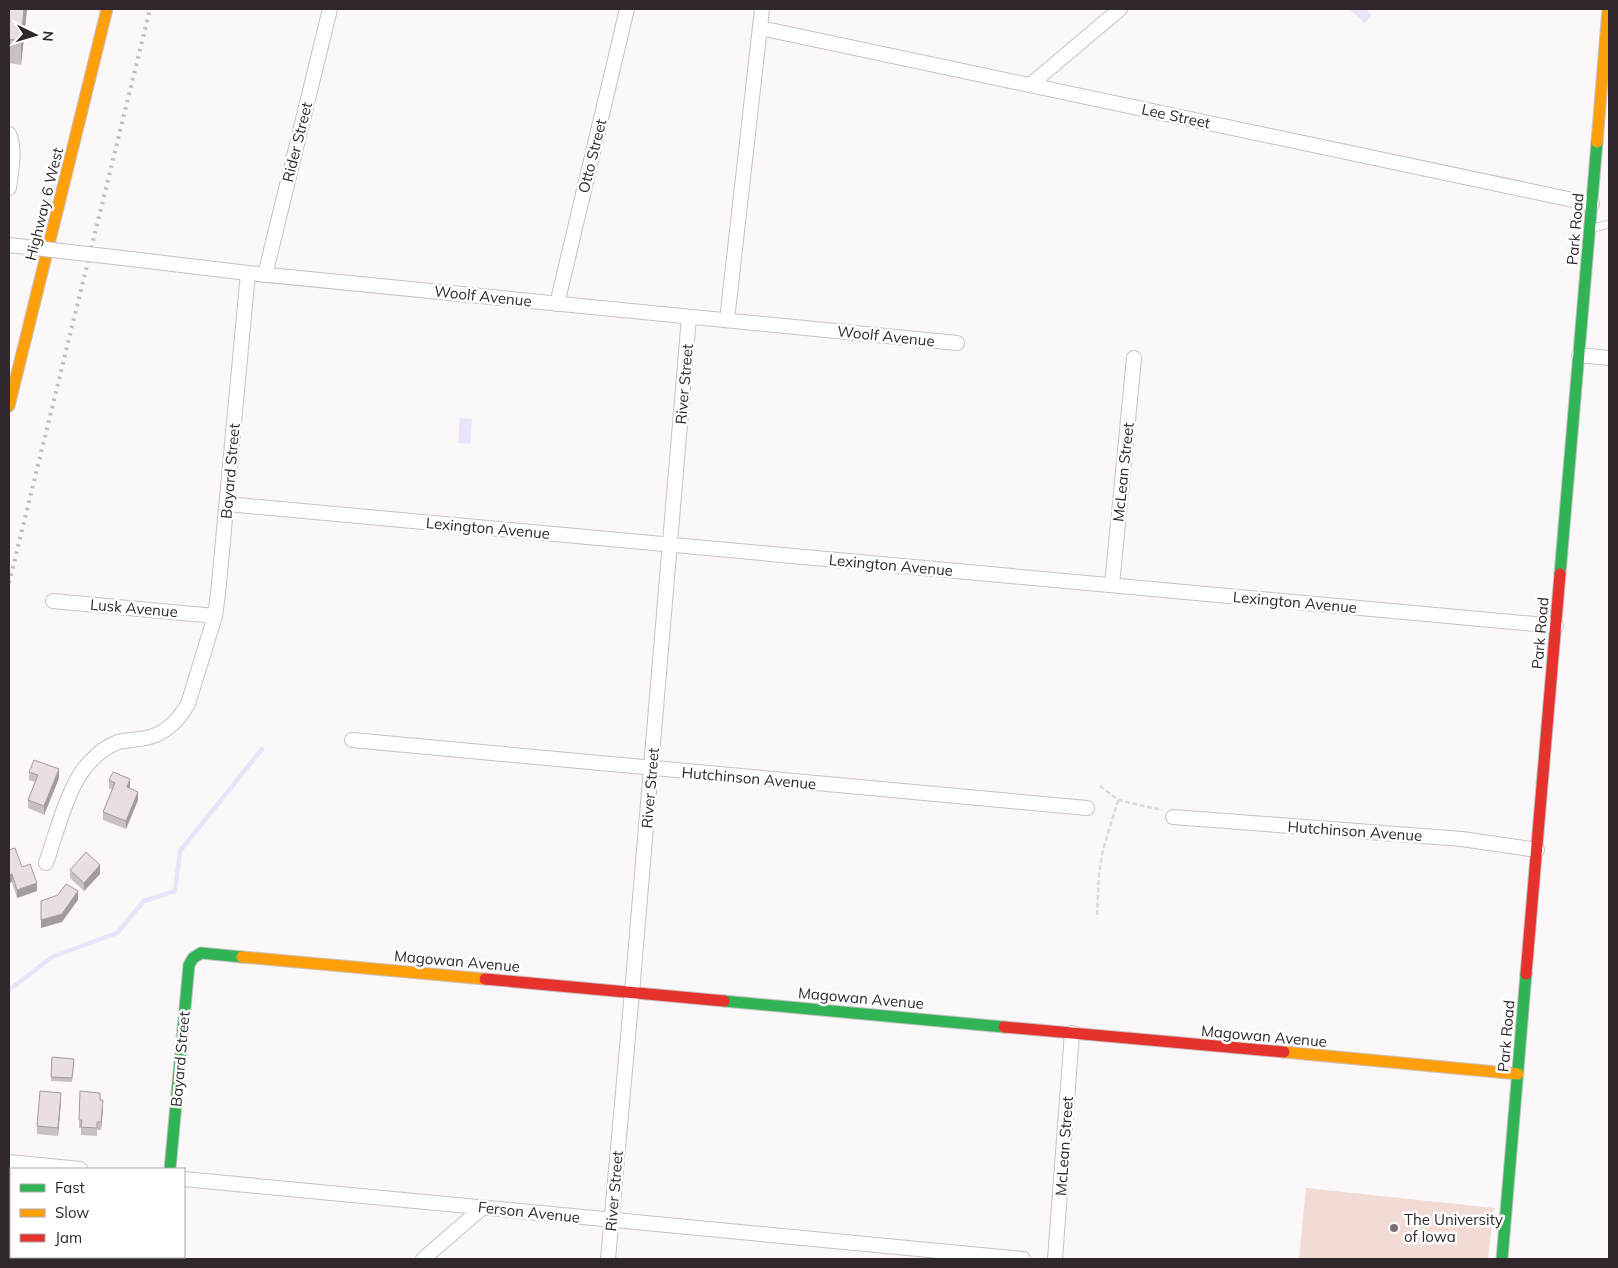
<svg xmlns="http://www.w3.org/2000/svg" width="1618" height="1268" font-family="Mulish,sans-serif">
<rect width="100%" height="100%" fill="#fcf7f9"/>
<!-- green -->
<path fill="#f2dbd4" d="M1306,1188L1494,1208L1488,1259H1299Z"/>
<!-- water -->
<g fill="#e8e4f9">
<path d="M1349,9H1366L1371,15L1365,23Z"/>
<path d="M460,418L472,419L470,444L458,443Z"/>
</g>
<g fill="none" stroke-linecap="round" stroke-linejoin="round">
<!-- stream -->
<path stroke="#e8e4f9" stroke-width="4.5" d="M9,990L52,957L117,933L144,901L175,891L180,851L262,749"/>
<defs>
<path id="lane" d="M1590,229L1609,224"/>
<g id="street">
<path d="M760,28L1592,204"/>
<path d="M1030,85L1120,9"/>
<path d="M9,134C16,150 11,170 9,188"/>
<path d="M131,259L248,273L957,343"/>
<path d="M265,275L330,9"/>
<path d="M557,304L627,9"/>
<path d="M727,320L762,9"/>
<path d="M1579,355L1609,358"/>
<path d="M227,504L1556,626"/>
<path d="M1112,585L1134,358"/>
<path d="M53,601L215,616"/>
<path d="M352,740L1087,808"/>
<path d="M1173,817L1462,839L1537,850"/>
<path d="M46,863C56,835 69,781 90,762C97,754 108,746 118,742C126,740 136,740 145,738C165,735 178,721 188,704L215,616L218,594L248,273"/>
<path d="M9,1162L80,1169"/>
<path d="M184,1179L1023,1259"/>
<path d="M423,1259L482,1208"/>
<path d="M608,1259L633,981L689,317"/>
<path d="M1055,1259L1072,1033"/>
</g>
<g id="fast">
<path d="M1560,574L1597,142"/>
<path d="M724,1001L1004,1027"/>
<path d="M170,1169L189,965L193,958L201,953L242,957"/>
<path d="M1502,1259L1526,974"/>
</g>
<g id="slow">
<path d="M1597,142L1608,9"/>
<path d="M9,406L107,9"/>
<path d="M242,957L485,979"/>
<path d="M1284,1052L1518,1074"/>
</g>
<g id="jam">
<path d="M1526,974L1560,574"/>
<path d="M485,979L724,1001"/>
<path d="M1004,1027L1284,1052"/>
</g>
</defs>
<!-- lane casing -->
<use href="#lane" stroke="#c7c2c4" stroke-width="9"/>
<!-- street casing -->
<use href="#street" stroke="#c7c2c4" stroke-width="16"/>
<!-- fast casing -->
<use href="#fast" stroke="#c7c2c4" stroke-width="13"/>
<!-- slow casing -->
<use href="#slow" stroke="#c7c2c4" stroke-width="13"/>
<!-- jam casing -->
<use href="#jam" stroke="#c7c2c4" stroke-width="13"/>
<!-- path -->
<g stroke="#dcdadb" stroke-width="2.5" stroke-dasharray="5 2.5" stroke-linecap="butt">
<path d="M1100,786L1118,800L1162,810"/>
<path d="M1097,915L1099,873L1103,850L1118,800"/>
</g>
<!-- lane -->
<use href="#lane" stroke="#fffefe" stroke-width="7"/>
<!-- street -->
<use href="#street" stroke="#fffefe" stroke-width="14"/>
<!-- fast -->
<use href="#fast" stroke="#30b455" stroke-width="11"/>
<!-- slow -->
<use href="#slow" stroke="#ff9f0a" stroke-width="11"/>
<!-- jam -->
<use href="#jam" stroke="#e5322d" stroke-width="11"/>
<!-- rail -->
<path stroke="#c0bebf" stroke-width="4" stroke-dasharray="2.5 5" stroke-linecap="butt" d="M9,583L150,9"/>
<defs>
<path id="street-bridge" d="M9,245L131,259"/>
</defs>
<!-- street-bridge casing -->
<use href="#street-bridge" stroke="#c7c2c4" stroke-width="16" stroke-linecap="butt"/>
<!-- street-bridge -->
<use href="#street-bridge" stroke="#fffefe" stroke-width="14"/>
</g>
<!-- wall -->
<g fill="#c8c0c2">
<path d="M9,9H27L21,65L9,63Z"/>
<path d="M29,772L59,778L44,815L28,808V800L35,782L29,780Z"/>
<path d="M109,780L130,788L138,800L126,829L103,820V812L112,790L109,788Z"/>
<path d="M9,850L22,867L37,891L17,898L12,882L9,883Z"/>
<path d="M70,870L100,874L84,891L70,878Z"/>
<path d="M74,1063L72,1082L51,1081V1077Z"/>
<path d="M80,1091L100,1100L103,1108L101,1130H97V1136L81,1135V1128H79Z"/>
<path d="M61,1101L58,1136L37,1134V1126Z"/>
<path d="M11,1191V1235H9V1196H11Z"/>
<path d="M37,1257H76V1259H58Z"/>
</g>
<!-- shaded-wall -->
<g fill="#a39c9e">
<path d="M24,9H27L21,65V41Z"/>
<path d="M59,769V778L44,815V806Z"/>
<path d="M130,779V787L127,795V787Z"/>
<path d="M138,792V800L126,829V821Z"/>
<path d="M100,865V874L84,891V883Z"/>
<path d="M12,874V882L9,883V875Z"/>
<path d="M37,883V891L17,898V890Z"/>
<path d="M78,891V900L62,922L41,928V920Z"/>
<path d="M61,1093V1101L58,1136V1128Z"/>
<path d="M103,1100V1108L101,1130V1122Z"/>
</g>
<!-- building -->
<g fill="#e9dfe1" stroke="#a39c9e">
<path d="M9,9H24L21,41L9,39Z"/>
<path d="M34,760L59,769L44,806L28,800L38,775L29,772Z"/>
<path d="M113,772L130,779L127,787L138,792L126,821L103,812L115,783L109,780Z"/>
<path d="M15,848L22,867L30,864L37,883L17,890L12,874L9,875V850Z"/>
<path d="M86,852L100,865L84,883L70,870Z"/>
<path d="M66,884L78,891L62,914L41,920V901L58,895Z"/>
<path d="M52,1057L74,1059L72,1078L51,1077Z"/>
<path d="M40,1091L61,1093L58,1128L37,1126Z"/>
<path d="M80,1091L100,1093V1100H103L101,1122H97V1128L81,1127L82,1120H79Z"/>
<path d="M11,1191V1223H9V1196H11Z"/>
</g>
<!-- markers -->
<circle fill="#777073" stroke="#fff" stroke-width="2" cx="1394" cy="1228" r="5"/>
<g text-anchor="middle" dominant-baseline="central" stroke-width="5" stroke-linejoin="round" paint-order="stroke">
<!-- street labels -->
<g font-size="15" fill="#2f272b" stroke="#fff">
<text transform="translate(1176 116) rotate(12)">Lee Street</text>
<text transform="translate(297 142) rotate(-76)">Rider Street</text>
<text transform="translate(592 156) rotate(-76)">Otto Street</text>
<text transform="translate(44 204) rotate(-76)">Highway 6 West</text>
<text transform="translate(1575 229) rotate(-85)">Park Road</text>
<text transform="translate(483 296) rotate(6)">Woolf Avenue</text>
<text transform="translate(886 336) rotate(6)">Woolf Avenue</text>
<text transform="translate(684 384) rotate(-85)">River Street</text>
<text transform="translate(230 471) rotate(-85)">Bayard Street</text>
<text transform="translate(1123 472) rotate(-84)">McLean Street</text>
<text transform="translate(488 528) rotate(5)">Lexington Avenue</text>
<text transform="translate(891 565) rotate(5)">Lexington Avenue</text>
<text transform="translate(1295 602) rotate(5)">Lexington Avenue</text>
<text transform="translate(134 608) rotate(5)">Lusk Avenue</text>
<text transform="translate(1540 633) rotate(-85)">Park Road</text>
<text transform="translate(749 778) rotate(5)">Hutchinson Avenue</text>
<text transform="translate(650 788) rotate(-85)">River Street</text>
<text transform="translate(1355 831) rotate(4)">Hutchinson Avenue</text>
<text transform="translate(457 961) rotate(5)">Magowan Avenue</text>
<text transform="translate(861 998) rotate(5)">Magowan Avenue</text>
<text transform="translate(1264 1036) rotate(5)">Magowan Avenue</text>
<text transform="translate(1506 1036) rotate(-85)">Park Road</text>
<text transform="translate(180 1059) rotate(-85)">Bayard Street</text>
<text transform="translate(1064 1146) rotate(-86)">McLean Street</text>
<text transform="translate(614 1191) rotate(-85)">River Street</text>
<text transform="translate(529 1212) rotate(6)">Ferson Avenue</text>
</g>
<!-- poi labels -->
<g font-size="15" fill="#2f272b" stroke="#fff" text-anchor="start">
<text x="1404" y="1219">The University<tspan x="1404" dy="17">of Iowa</tspan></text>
</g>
</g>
<!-- border -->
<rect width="1618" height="1268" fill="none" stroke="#2f272b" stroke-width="20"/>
<!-- legend -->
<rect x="10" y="1168" width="175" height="90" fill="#ffffff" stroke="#aca9aa"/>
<rect x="20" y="1184" width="25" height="8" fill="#30b455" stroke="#aca9aa"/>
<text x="55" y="1193" font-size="15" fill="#2f272b">Fast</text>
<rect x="20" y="1209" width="25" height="8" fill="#ff9f0a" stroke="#aca9aa"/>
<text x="55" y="1218" font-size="15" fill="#2f272b">Slow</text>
<rect x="20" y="1234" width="25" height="8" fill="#e5322d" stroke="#aca9aa"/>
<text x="55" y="1243" font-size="15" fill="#2f272b">Jam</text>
<!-- north arrow -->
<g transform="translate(35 35) rotate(95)" stroke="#ffffff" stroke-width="4" paint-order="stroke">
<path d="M0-4L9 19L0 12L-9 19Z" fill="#2f272b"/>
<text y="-8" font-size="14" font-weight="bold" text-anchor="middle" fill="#2f272b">N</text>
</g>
</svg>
